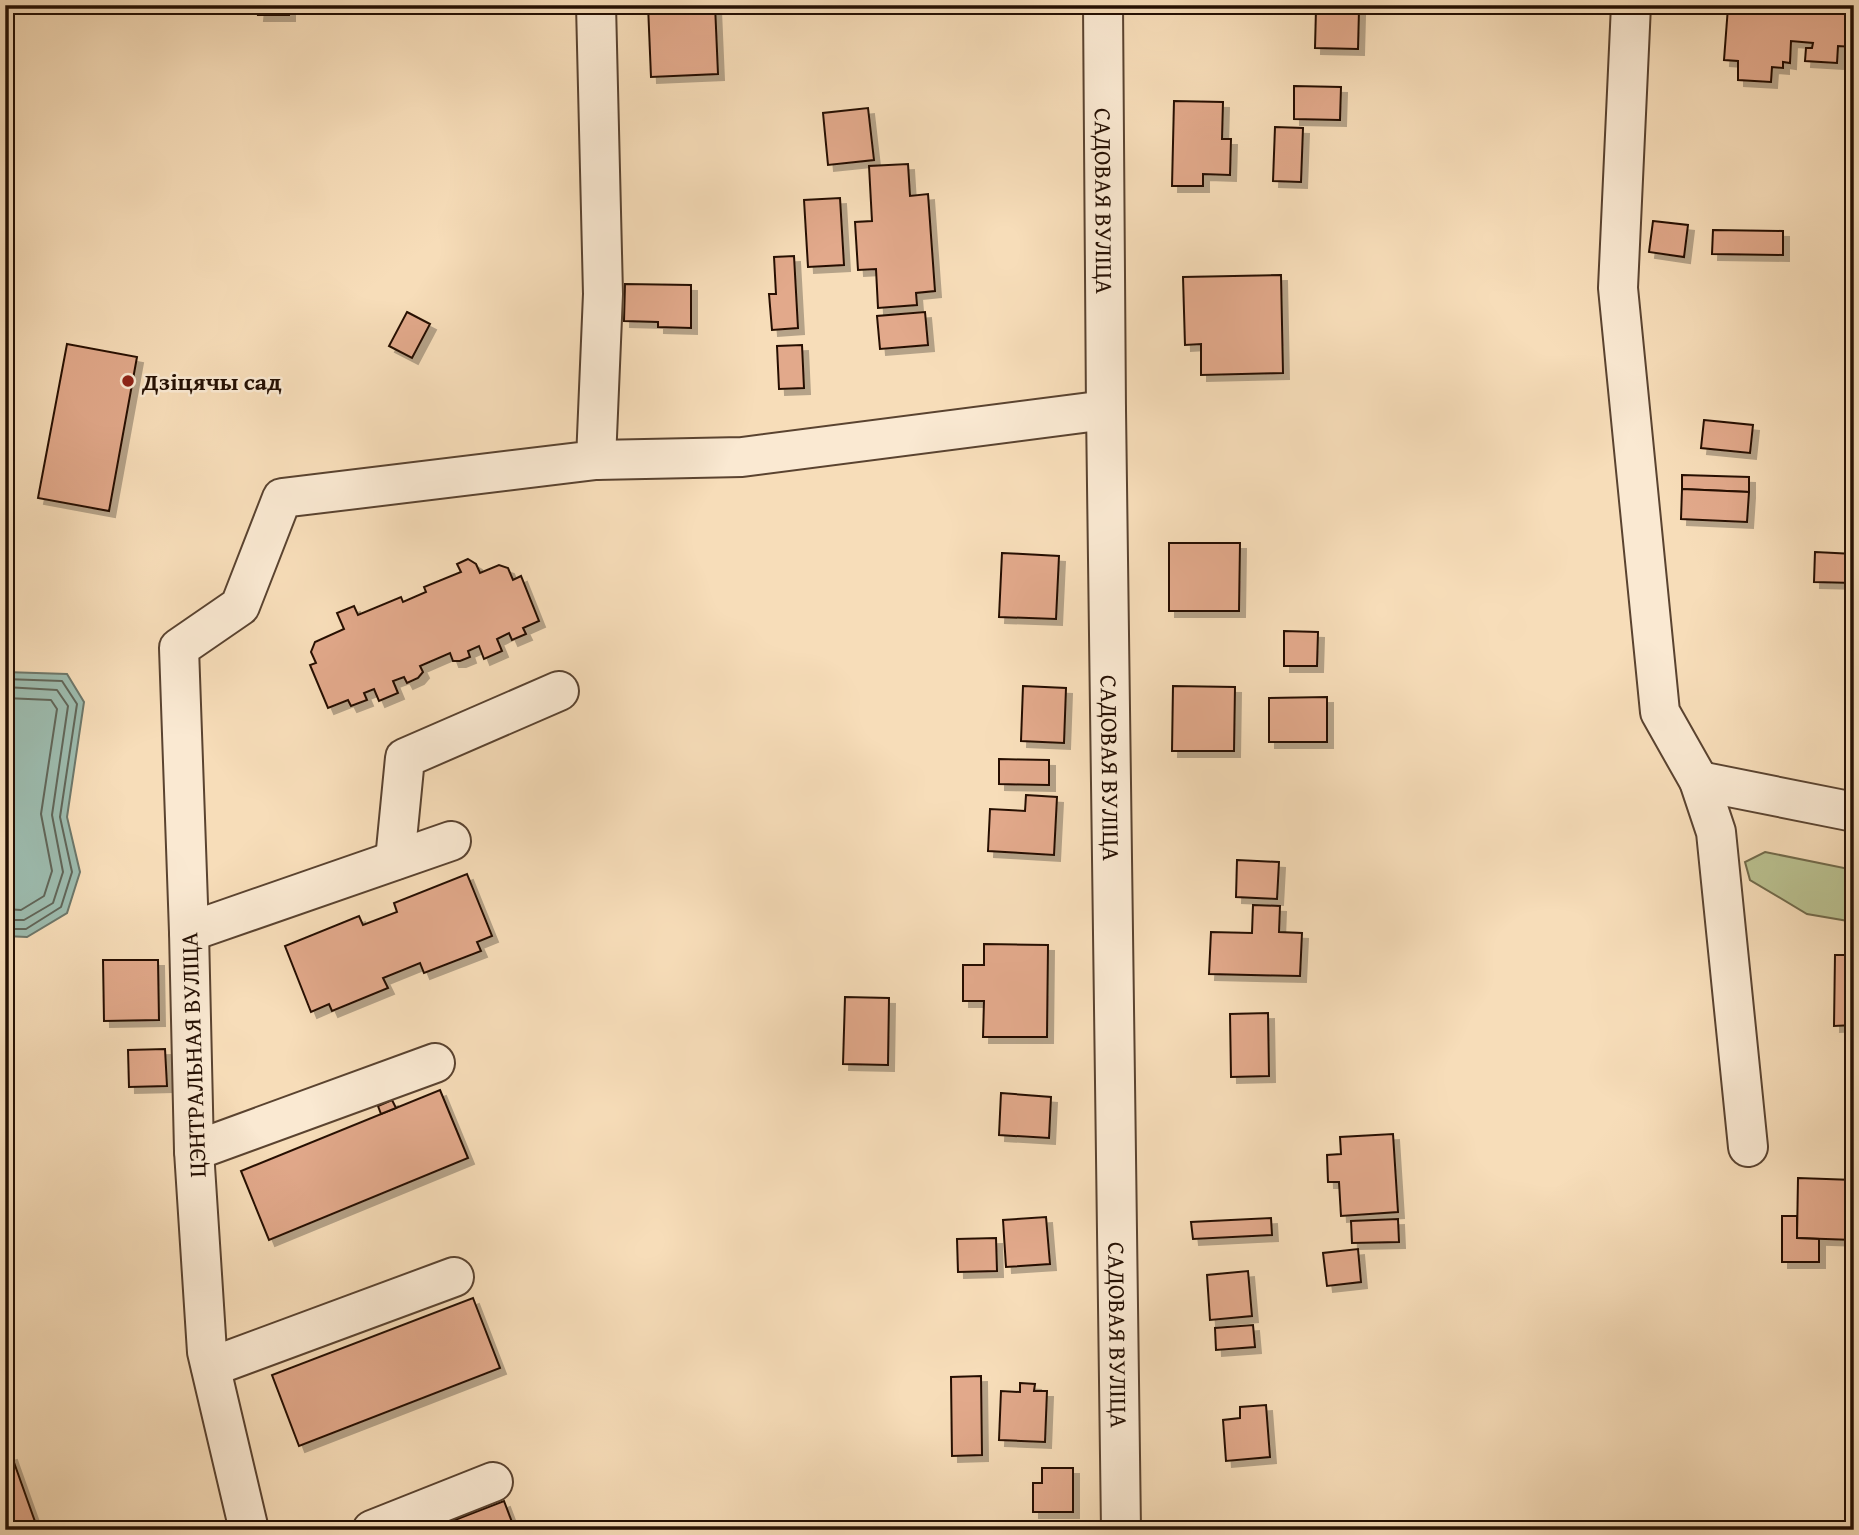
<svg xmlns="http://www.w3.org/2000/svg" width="1859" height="1535" font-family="'Gentium Book Plus',serif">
<defs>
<filter id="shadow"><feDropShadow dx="6" dy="6" stdDeviation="0" flood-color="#0004"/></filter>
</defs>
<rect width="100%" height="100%" fill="#f7ddb9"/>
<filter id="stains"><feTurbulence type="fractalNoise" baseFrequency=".00286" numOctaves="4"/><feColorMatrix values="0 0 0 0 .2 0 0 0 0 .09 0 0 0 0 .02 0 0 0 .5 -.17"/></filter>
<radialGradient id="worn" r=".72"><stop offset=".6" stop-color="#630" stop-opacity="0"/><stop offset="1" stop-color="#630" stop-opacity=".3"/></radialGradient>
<!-- green -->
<path fill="#bac291" stroke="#70694a" stroke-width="2" d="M1765,852L1854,870V922L1807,914L1750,880L1745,862Z"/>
<!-- water -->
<path fill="#9dbcaf" stroke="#6d776a" stroke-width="2" d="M5,672L67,674L84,702L67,817L80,872L67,913L27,937L5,936Z"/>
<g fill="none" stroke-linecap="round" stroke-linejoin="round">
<!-- shore -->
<g stroke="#616659" stroke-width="2">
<path d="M5,679L62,681L77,704L60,817L72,872L61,907L26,929H5"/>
<path d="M5,687L57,690L68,706L52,815L63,872L53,903L24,920H5"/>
<path d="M5,698L51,700L57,709L41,814L52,871L44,896L21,910L5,909"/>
</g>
</g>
<!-- building -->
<g fill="#e2a98b" stroke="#251003" stroke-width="2" filter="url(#shadow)">
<path d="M259,5H289V15H258Z"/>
<path d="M648,5H715L718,74L651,77Z"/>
<path d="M1776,5H1854V47L1838,46L1837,63L1805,61L1806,48H1812L1813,43L1791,41L1790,63L1783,62V68L1772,67L1771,82L1738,80V61L1724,60L1728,7L1776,10Z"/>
<path d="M1316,9L1359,10L1358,49L1315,48Z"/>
<path d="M1294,86L1341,87L1340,120L1294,119Z"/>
<path d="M1174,101L1223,102L1222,139H1231L1230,175L1203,174V186H1172Z"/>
<path d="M868,108L874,160L828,165L823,113Z"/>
<path d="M1275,127L1303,128L1301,182L1273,181Z"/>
<path d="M908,164L910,196L928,194L935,291L916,293L917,305L878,308L876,269L858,270L855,222L872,221L869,166Z"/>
<path d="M840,198L844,265L808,267L804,200Z"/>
<path d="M1653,221L1688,225L1684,257L1649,252Z"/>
<path d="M1713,230L1783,231V255L1712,254Z"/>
<path d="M794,256L798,328L772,330L769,294H776L774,257Z"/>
<path d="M1281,275L1283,373L1201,375V344L1185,345L1183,277Z"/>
<path d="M625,284L691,285V328L658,327V322L624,321Z"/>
<path d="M407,312L430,324L412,358L389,346Z"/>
<path d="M925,312L928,345L880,349L877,316Z"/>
<path d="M67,344L137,357L109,511L38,498Z"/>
<path d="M802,345L804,388L779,389L777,346Z"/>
<path d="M1704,420L1753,425L1750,453L1701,448Z"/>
<path d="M1682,475L1749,477V492L1682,489Z"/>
<path d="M1682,489L1749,492L1747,522L1681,519Z"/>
<path d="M1169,543H1240L1239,611H1169Z"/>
<path d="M1815,552L1854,554V583L1814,582Z"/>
<path d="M1002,553L1059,556L1056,619L999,617Z"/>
<path d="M468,559L476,564L480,573L499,565L508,568L513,580L521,576L539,621L523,628L526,634L512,640L509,633L497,639L502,651L484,659L479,646L468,651L470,657L460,661H453L450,653L420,666L423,672L418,678L407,683L404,677L393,681L398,693L379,701L374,689L364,693L367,700L351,706L348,700L328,708L310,665L316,663L311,652L315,642L344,629L337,613L354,606L358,615L401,597L403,602L426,592L424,587L461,572L457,564Z"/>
<path d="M1284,631L1318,632L1317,666H1284Z"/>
<path d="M1023,686L1066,688L1064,743L1021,741Z"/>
<path d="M1173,686L1235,687L1234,751H1172Z"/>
<path d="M1327,697V742H1269V698Z"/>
<path d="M999,759L1049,760V785L999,784Z"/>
<path d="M1026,795L1057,797L1054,855L988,851L990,809L1025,811Z"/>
<path d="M1237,860L1279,862L1277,899L1236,897Z"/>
<path d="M467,874L492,936L477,942L481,951L424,973L420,963L383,978L388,988L332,1011L329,1004L311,1012L285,946L359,916L363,925L397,912L394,903Z"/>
<path d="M1253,905L1280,906L1279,932L1302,933L1300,976L1209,974L1211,932L1252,933Z"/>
<path d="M984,944L1048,945L1047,1037H983L984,1001H963V965H984Z"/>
<path d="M1835,955H1854V1025L1834,1026Z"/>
<path d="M103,960H158L159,1020L104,1021Z"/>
<path d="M845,997L889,998L888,1065L843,1064Z"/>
<path d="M1268,1013L1269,1076L1231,1077L1230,1014Z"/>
<path d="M165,1049L167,1086L129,1087L128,1050Z"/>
<path d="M440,1090L468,1158L269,1240L241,1171Z"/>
<path d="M1001,1093L1051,1097L1049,1138L999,1135Z"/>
<path d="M392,1100L396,1108L381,1114L378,1106Z"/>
<path d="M1393,1134L1398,1212L1341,1216L1339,1182H1328L1327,1155L1341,1154L1340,1137Z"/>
<path d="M1798,1178L1854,1180V1240L1797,1238Z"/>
<path d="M1782,1216H1797V1238L1819,1239V1262H1782Z"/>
<path d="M1046,1217L1050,1264L1006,1267L1003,1220Z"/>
<path d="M1271,1218L1272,1235L1193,1239L1191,1222Z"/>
<path d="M1398,1219L1399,1242L1352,1243L1351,1221Z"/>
<path d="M996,1238L997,1271L958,1272L957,1239Z"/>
<path d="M1358,1249L1361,1282L1327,1286L1323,1253Z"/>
<path d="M1248,1271L1252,1316L1210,1320L1207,1275Z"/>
<path d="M473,1298L500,1368L299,1446L272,1375Z"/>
<path d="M1253,1325L1255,1347L1216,1350L1215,1328Z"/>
<path d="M981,1376L982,1455L952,1456L951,1377Z"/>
<path d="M1020,1383L1035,1384L1034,1391H1047L1045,1442L999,1440L1001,1391L1020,1392Z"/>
<path d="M1266,1405L1270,1457L1226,1461L1223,1420L1240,1418V1407Z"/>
<path d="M11,1454L38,1530H5V1456Z"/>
<path d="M1042,1468H1073V1512H1033V1483H1042Z"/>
<path d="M504,1501L515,1530H429Z"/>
</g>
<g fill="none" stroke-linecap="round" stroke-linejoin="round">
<defs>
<g id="minor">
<path id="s1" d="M1103,5L1106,410L1121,1530"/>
<path d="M1631,5L1618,288L1660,712L1699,781L1716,832L1748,1147"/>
<path d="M596,460L742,457L1106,410"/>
<path d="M1699,781L1854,812"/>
<path d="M395,860L405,758L559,691"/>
<path d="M189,932L451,841"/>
<path d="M194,1151L435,1063"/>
<path d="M211,1367L454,1277"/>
<path d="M249,1530L207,1352L194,1151L189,932L179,648L240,606L282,498L596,460L603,294L596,5"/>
<path d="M372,1530L493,1482"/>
</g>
</defs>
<!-- minor casing -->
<use href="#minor" stroke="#5a4330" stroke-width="42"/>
<!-- minor -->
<use href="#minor" stroke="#fae9d2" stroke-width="38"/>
</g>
<!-- markers -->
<circle fill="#8f2418" stroke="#fae9d2" stroke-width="2.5" cx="128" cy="381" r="7"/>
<g text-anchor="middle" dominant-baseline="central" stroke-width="5" stroke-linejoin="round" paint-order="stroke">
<!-- street labels -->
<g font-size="24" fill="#251003" stroke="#fae9d2">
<text stroke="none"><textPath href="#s1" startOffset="196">САДОВАЯ ВУЛІЦА</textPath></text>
<text stroke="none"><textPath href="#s1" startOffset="763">САДОВАЯ ВУЛІЦА</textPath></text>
<text transform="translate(193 1055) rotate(-92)">ЦЭНТРАЛЬНАЯ ВУЛІЦА</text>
<text stroke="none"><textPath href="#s1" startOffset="1330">САДОВАЯ ВУЛІЦА</textPath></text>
</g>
<!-- poi labels -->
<g font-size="24" font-weight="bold" fill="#251003" stroke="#fae9d2" text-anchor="start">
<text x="142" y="381">Дзіцячы сад</text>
</g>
</g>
<!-- margin -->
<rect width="1859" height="1535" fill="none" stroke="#f7ddb9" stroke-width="28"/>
<rect x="7" y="7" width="1845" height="1521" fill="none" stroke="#251003" stroke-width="3.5"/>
<rect x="14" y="14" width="1831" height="1507" fill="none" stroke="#251003" stroke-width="2"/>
<rect width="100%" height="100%" filter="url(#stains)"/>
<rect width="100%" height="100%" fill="url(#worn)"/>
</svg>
